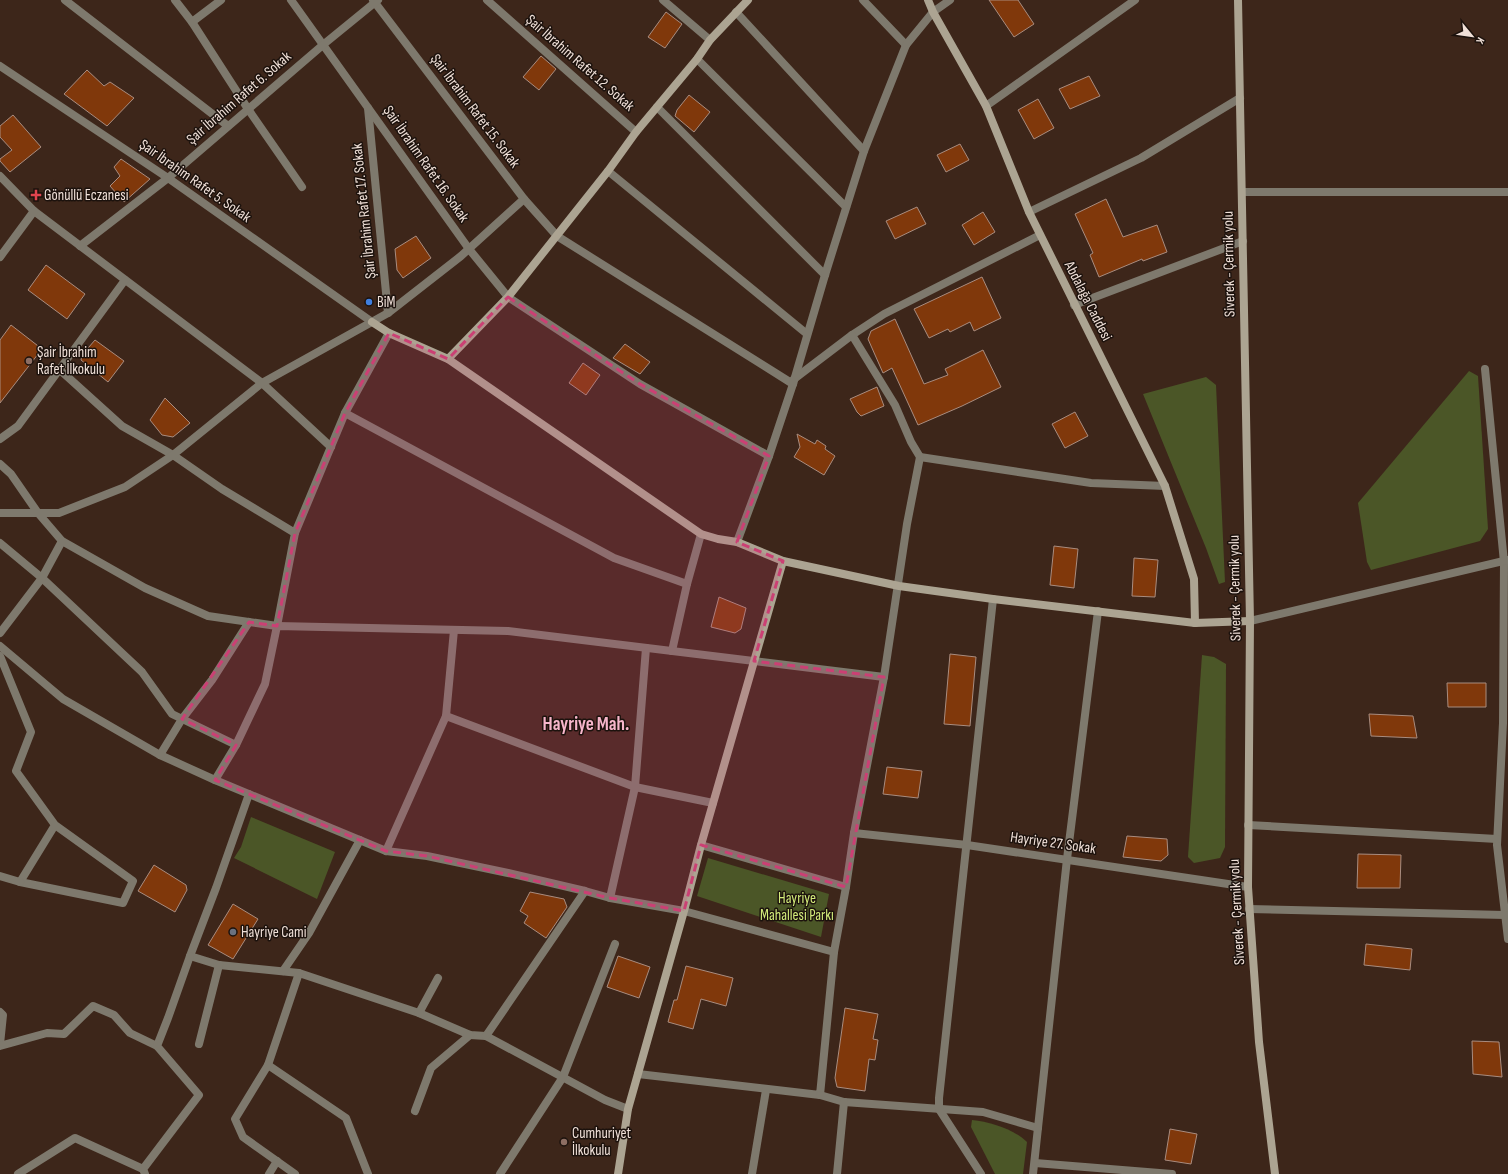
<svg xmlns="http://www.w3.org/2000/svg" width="1508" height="1174" font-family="'Sofia Sans Condensed',sans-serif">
<rect width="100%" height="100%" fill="#3d261a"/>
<!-- green -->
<g fill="#4b5627">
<path d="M1469,371L1478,376L1488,529L1480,541L1371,570L1367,562L1358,503Z"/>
<path d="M1206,377L1216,385L1225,582L1219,584L1206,548L1143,394Z"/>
<path d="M1202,655L1214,657L1226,664L1225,847L1220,858L1194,863L1188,857Z"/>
<path d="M251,817L335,852L317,899L234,858L241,847Z"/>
<path d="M708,858L829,894L821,937L697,896Z"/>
<path d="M972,1120C991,1122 1013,1129 1027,1142L1023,1174H995L971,1127Z"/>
</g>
<!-- building -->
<g fill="#80380b" stroke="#a98c7f">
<path d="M989,0H1018L1034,24L1014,37Z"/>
<path d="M666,12L682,24L665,48L648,37Z"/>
<path d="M541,56L556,69L539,90L523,77Z"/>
<path d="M87,70L104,86L110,82L134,98L107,126L64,94Z"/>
<path d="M1089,76L1100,96L1070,109L1059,89Z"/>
<path d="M689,95L710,112L694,132L675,116L677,110Z"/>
<path d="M1038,99L1054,128L1034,139L1018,110Z"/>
<path d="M13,115L41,147L10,172L0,161V159L12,150L0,137V126Z"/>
<path d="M960,144L969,160L946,172L937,155Z"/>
<path d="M121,159L150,179L124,202L110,186L120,176L114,167Z"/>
<path d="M1106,199L1123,237L1157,225L1167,252L1143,261L1142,259L1099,277L1090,255L1093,253L1075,214Z"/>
<path d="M917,207L926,224L895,239L886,221Z"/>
<path d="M983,212L995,232L974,245L962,225Z"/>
<path d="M416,236L431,258L403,278L397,270L395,249Z"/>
<path d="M46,265L85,294L67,319L28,290Z"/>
<path d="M982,277L1001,318L974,331L970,322L950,332L948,329L929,338L914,309Z"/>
<path d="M895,319L924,384L948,375L945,369L983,350L1001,387L962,406L918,425L892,368L883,373L868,339L871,331Z"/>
<path d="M11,325L42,349L0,403V340Z"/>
<path d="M95,340L124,361L108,382L81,360L82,355Z"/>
<path d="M625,344L650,362L640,374L613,358Z"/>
<path d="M583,363L600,375L586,395L569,383Z"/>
<path d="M877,387L884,406L861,416L857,412L850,399Z"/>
<path d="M165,398L190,423L173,437L162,435L150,420Z"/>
<path d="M1075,412L1088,436L1065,448L1052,424Z"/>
<path d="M797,434L815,444L817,440L826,446L825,449L835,456L824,475L794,457L800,447Z"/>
<path d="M1054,546L1078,549L1074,588L1050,585Z"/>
<path d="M1134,558L1158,560L1155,597L1132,596Z"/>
<path d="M719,597L746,608L741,629L735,633L711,627Z"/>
<path d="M950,654L976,657L970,726L944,724Z"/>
<path d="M1447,683H1486V707H1448Z"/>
<path d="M1369,714L1413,716L1417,738L1371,736Z"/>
<path d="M887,767L922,771L918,798L883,794Z"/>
<path d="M1127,836L1167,839L1168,855L1161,861L1123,857Z"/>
<path d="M1358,854L1401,855L1400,888H1357Z"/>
<path d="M154,865L186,885L187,890L175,912L138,891Z"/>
<path d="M530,892L564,899L567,907L546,938L524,923L528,916L520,911Z"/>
<path d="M233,904L258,919L233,959L208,945Z"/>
<path d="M1366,944L1412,949L1410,970L1364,965Z"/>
<path d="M618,956L650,967L639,998L607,987Z"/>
<path d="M686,966L733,978L726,1006L701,999L693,1029L668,1022L674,1000H677Z"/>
<path d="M845,1008L878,1014L873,1039L878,1040L875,1060L869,1059L865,1091L837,1087L835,1078Z"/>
<path d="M1472,1041L1499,1042L1502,1077L1473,1074Z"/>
<path d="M1170,1129L1197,1134L1191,1164L1165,1160Z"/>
</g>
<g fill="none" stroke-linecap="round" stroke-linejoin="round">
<!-- street -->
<g stroke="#7e796d" stroke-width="8">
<path d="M65,0L228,126"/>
<path d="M175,0L192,22L248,109L302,187"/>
<path d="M291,0L469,249L508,297L640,384L769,456"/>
<path d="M373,0L524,199L557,236L793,384"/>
<path d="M487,0L636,132"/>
<path d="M663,0L710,40"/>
<path d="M863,0L906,45"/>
<path d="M736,12L864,151"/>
<path d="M192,22L221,0"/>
<path d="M697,59L846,207"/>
<path d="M0,66L168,178L372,322"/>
<path d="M986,106L1135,0"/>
<path d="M657,107L825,275"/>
<path d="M368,108L388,313"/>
<path d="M608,171L807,334"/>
<path d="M0,176L34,211L262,383L331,447"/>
<path d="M1242,192H1508"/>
<path d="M1029,212L1141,158L1240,98"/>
<path d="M80,246L168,178L324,44L378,0"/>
<path d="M0,257L34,211"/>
<path d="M1074,305L1243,241"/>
<path d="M1485,369L1504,562L1503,723L1497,845L1508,939"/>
<path d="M794,379L852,335L884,314L1040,235"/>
<path d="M345,413L614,558L687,584"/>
<path d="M0,439L18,426L125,280"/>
<path d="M920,457L1091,483L1165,486"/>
<path d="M0,464L11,474L38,513L62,541L145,588L208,616L277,626L295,533L222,489L173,455L122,426L60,370"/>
<path d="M0,513H59L125,487L173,455L262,383L388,313L461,256L524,199"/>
<path d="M295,533L345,413L389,333"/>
<path d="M737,542L769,456L793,384L825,275L864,151L906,45L933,12L950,0"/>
<path d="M0,543L42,578L142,672L172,714L236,745L215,780"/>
<path d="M1250,621L1508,560"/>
<path d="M0,633L42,578L62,541"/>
<path d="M0,646L63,699L160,755L215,780L386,851L427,856L508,873L585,891L610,898L684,911L834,952"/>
<path d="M672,651L687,584L701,534"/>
<path d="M0,656L31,732L16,771L55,825L133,881L123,903L20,882L55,825"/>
<path d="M446,716L635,787L713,803"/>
<path d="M236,745L265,684L277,626L508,631L884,677"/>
<path d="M160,755L182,719L212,680L249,622"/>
<path d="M249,794L216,888L190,956L219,965L299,973L419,1013L470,1035L486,1036L605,1100L628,1109"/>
<path d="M1248,825L1497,839"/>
<path d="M854,833L967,845L1248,887"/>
<path d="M701,845L846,887"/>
<path d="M386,851L446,716L454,630"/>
<path d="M0,876L20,882"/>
<path d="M610,898L635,787L646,648"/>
<path d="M1249,909L1505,915"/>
<path d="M283,971L309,933L360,840"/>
<path d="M0,1012L3,1015L0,1044"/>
<path d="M419,1013L438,978"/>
<path d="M486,1036L585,891"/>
<path d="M199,1044L219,965"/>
<path d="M0,1046L47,1033L64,1034L93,1006L114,1015L130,1033L157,1046"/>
<path d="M268,1065L346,1118L368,1174"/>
<path d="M638,1074L820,1095L834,952L846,887L854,833L884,677L907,524L920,457L911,442L895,405L852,335"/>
<path d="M820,1095L844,1102L983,1112L1038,1128"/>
<path d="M415,1111L431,1068L470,1035"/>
<path d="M1035,1163L1172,1174"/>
<path d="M18,1174L75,1138L143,1169"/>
<path d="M145,1174L143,1169L199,1095L157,1046L168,1018L190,956"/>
<path d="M269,1174L277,1161"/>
<path d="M295,1174L243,1137L235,1119L268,1065L299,973"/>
<path d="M500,1174L563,1077L615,944"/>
<path d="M752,1174L766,1090"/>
<path d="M837,1174L844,1102"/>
<path d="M981,1174L939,1109V1098L993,599"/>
<path d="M1033,1174L1067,859L1098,611"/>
</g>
<!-- secondary -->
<g stroke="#aca492" stroke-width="8">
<path d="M928,0L933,12L986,106L1029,212L1165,486L1194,579L1195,623"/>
<path d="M1238,0L1250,621L1248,887L1259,1042L1275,1174"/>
<path d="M372,322L389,333L448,359L701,534L718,539L737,542L783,561L899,586L993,599L1195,623L1250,621"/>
<path d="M448,359L508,297L608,171L636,132L697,59L710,40L748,0"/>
<path d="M618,1174L628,1109L684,911L701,845L783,561"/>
</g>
</g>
<!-- marked area -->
<path fill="#cb4074" fill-opacity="0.2" stroke="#cb4074" stroke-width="3" stroke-dasharray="8 5" stroke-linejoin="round" d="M508,297L640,384L769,456L737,542L783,561L754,661L884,677L846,887L701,845L684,911L610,898L427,856L386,851L215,780L236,745L182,719L249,622L277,626L295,533L345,413L389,333L448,359Z"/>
<!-- markers -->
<path fill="#e0444e" stroke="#1c120d" stroke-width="1.5" d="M34 189h4v4h4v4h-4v4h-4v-4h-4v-4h4z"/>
<circle fill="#3f7fe0" stroke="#1c120d" stroke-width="1.5" cx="369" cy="302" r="4"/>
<g fill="#8d6e63" stroke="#1c120d" stroke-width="1.5">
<circle cx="29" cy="361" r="4"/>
<circle cx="564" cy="1142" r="4"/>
</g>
<circle fill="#6b7280" stroke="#1c120d" stroke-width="1.5" cx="233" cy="932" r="4"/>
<g text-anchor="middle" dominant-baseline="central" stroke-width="3" stroke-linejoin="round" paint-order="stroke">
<!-- street labels -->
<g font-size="15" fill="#f0e0d8" stroke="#1c120d">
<text transform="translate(580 63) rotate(41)">Şair İbrahim Rafet 12. Sokak</text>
<text transform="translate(239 98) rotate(-41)">Şair İbrahim Rafet 6. Sokak</text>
<text transform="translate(475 111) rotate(53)">Şair İbrahim Rafet 15. Sokak</text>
<text transform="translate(426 164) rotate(55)">Şair İbrahim Rafet 16. Sokak</text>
<text transform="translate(195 181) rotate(35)">Şair İbrahim Rafet 5. Sokak</text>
<text transform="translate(364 211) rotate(-96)">Şair İbrahim Rafet 17. Sokak</text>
<text transform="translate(1229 264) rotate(-91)">Siverek - Çermik yolu</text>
<text transform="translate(1088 301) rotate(63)">Abdalağa Caddesi</text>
<text transform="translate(1235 588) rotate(-91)">Siverek - Çermik yolu</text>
<text transform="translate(1053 843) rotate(8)">Hayriye 27. Sokak</text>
<text transform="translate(1237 912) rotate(-93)">Siverek - Çermik yolu</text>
</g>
<!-- poi labels -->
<g font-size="15" fill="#f0e0d8" stroke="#1c120d" text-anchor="start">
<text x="44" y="195">Gönüllü Eczanesi</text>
<text x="377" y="302">BiM</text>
<text x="37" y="352">Şair İbrahim<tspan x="37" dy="17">Rafet İlkokulu</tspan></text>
<text x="241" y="932">Hayriye Cami</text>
<text x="572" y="1133">Cumhuriyet<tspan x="572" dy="17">İlkokulu</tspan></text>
</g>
<!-- park labels -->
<g font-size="15" fill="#d3ec7b" stroke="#1c120d">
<text x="797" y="898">Hayriye<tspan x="797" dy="17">Mahallesi Parkı</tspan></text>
</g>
<!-- district labels -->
<g font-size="19" font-weight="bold" fill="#f7b6cb" stroke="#1c120d">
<text x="586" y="724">Hayriye Mah.</text>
</g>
</g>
<!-- north arrow -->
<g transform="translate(1472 36) rotate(119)" stroke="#1c120d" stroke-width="3" paint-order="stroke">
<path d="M0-3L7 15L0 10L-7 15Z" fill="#f0e0d8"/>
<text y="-6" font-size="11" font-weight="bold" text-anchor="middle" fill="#f0e0d8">K</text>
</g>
</svg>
